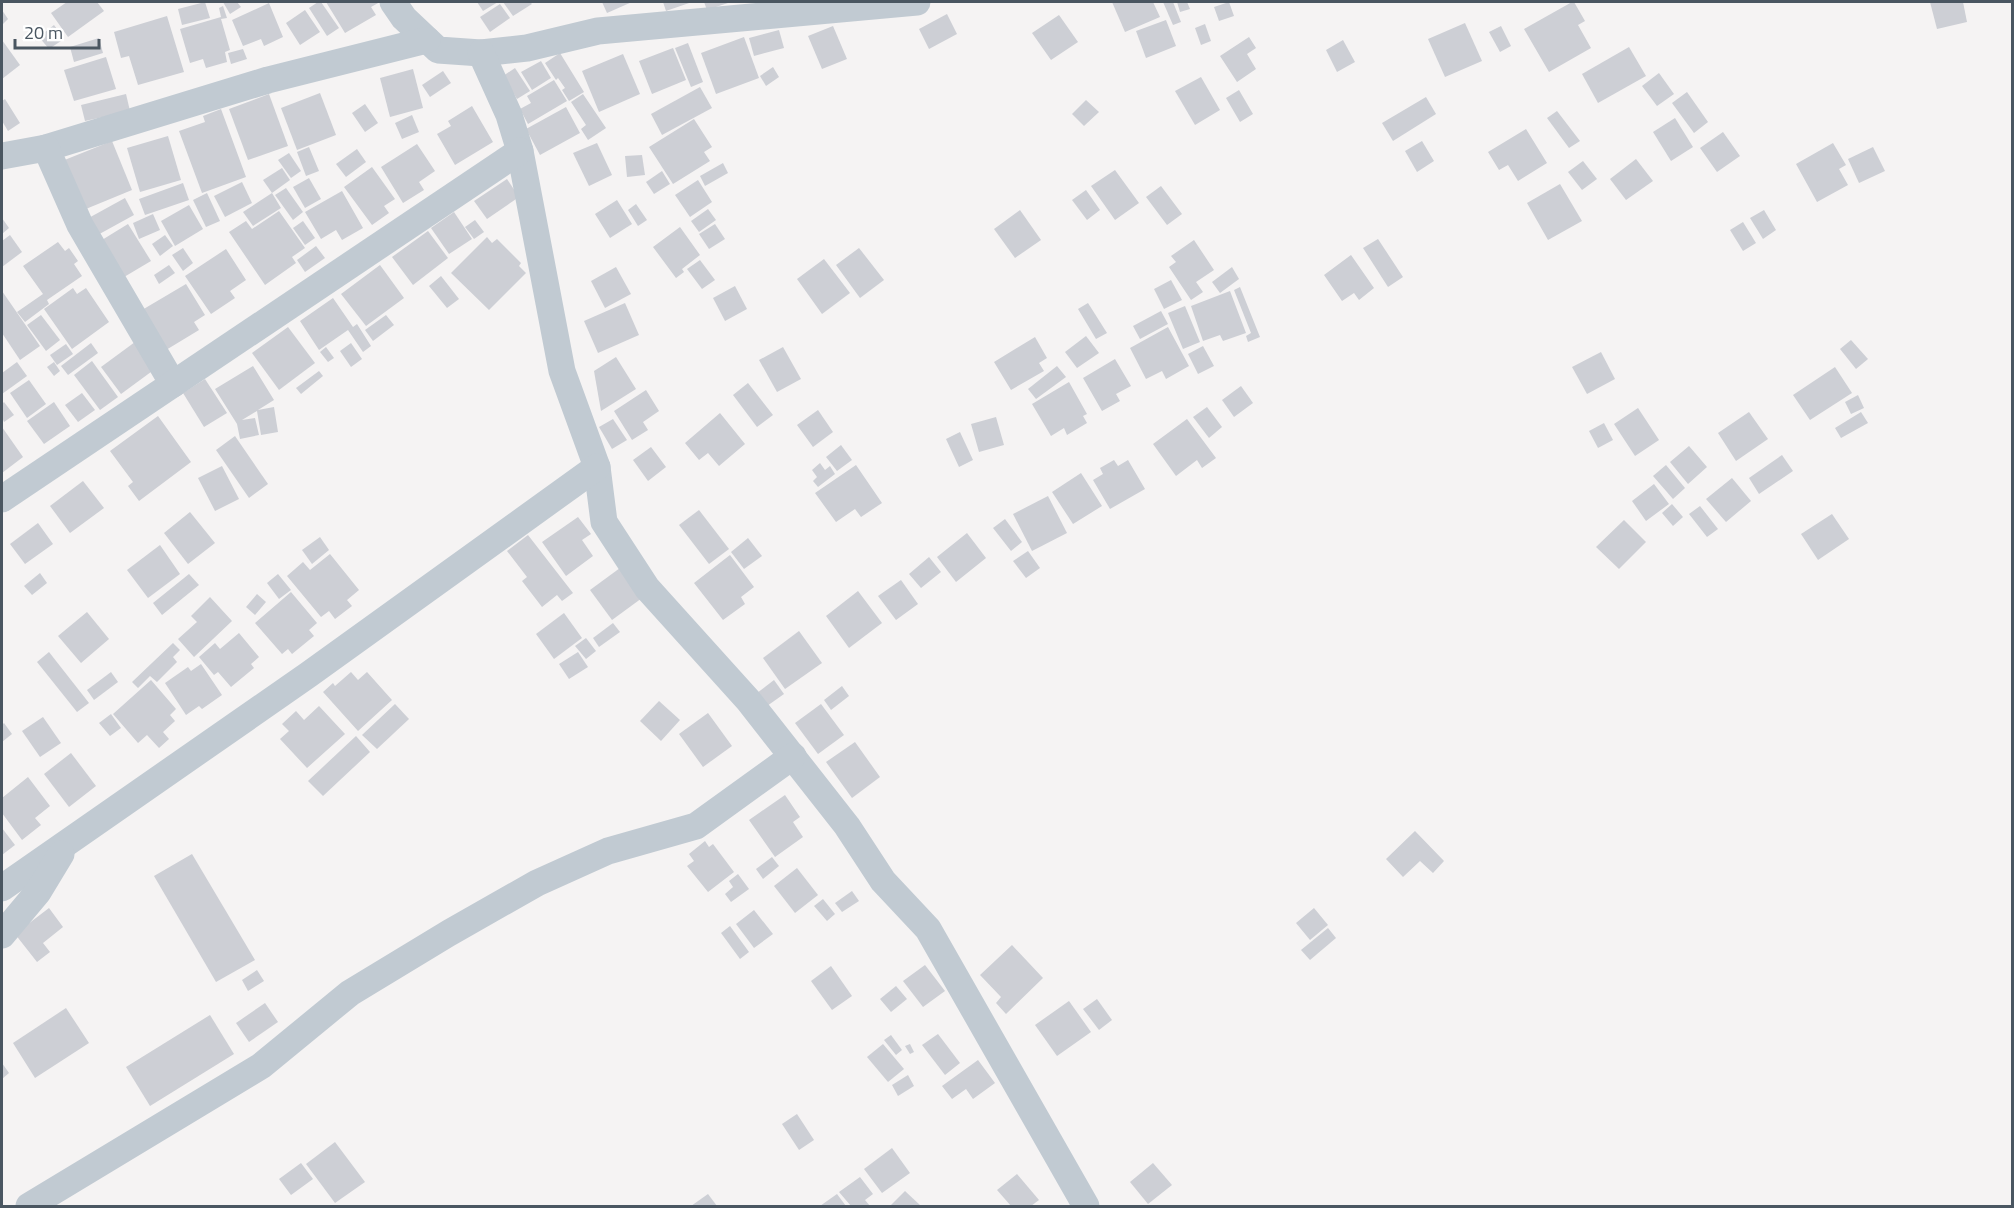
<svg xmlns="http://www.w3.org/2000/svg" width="2014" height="1208" font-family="'Titillium Web',sans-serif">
<rect width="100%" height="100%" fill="#f5f3f3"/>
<!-- building -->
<g fill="#cdcfd5">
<path d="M67,2H97L104,11L68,37L51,13Z"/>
<path d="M205,2L210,18L182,25L178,9Z"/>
<path d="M223,2H237L241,7L230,14Z"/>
<path d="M318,2H321L339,28L327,36L309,8Z"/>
<path d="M326,2H380L371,7L376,15L345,33Z"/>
<path d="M477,2H498L483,11Z"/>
<path d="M503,2H530L532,4L513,16Z"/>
<path d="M602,2H632L607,13Z"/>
<path d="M663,2H692L666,11Z"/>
<path d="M704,2H731L707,10Z"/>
<path d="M1112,2H1153L1160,17L1125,32Z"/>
<path d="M1163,2H1173L1181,22L1173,25Z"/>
<path d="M1177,2H1187L1190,9L1180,12Z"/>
<path d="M1229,2L1234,16L1219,21L1214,7Z"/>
<path d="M1572,2H1574L1585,21L1578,25L1591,48L1549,72L1524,29Z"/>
<path d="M1930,2H1963L1967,22L1937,29Z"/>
<path d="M269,3L283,37L264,46L261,39L243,46L232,20Z"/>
<path d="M500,4L510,18L490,32L480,17Z"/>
<path d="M223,6L227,18L221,19L230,50L225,52L227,62L206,68L203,59L190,63L180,29L221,17L219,8Z"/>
<path d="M2,10L8,19L2,25Z"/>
<path d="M305,10L320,32L300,45L286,23Z"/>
<path d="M947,14L957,34L929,49L919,29Z"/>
<path d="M1059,15L1078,42L1051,60L1032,33Z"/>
<path d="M167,16L184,72L138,85L129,56L121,58L114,32Z"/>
<path d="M1166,20L1176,46L1146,58L1136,31Z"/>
<path d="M1465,23L1482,61L1445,77L1428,39Z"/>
<path d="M1205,24L1211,41L1201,45L1195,28Z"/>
<path d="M54,25L64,39L49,49L39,37Z"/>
<path d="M833,26L847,59L822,69L808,36Z"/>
<path d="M1501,26L1511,46L1500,52L1489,32Z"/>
<path d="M779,30L784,48L754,56L749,38Z"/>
<path d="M744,37L759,78L716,94L701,53Z"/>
<path d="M1249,37L1256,48L1247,54L1256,69L1237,82L1220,56Z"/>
<path d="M99,38L103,53L74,62L70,47Z"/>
<path d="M2,40L20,65L2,79Z"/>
<path d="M1343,40L1355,62L1337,72L1326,50Z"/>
<path d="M688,43L703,82L691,87L675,48Z"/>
<path d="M1629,47L1646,76L1598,103L1582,74Z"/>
<path d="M673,48L686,80L652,94L639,61Z"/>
<path d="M243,49L247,59L231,64L228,53Z"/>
<path d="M560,53L584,92L569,101L562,90L565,88L558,78L556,80L545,63Z"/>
<path d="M623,54L640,94L599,112L582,71Z"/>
<path d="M106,57L116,89L74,101L64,70Z"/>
<path d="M541,61L551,78L532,90L521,72Z"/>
<path d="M773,67L779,77L766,86L760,76Z"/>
<path d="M515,68L530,91L517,99L503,76Z"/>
<path d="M413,69L423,108L390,117L380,78Z"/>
<path d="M443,71L451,83L430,97L422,85Z"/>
<path d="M1659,73L1674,94L1657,106L1642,86Z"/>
<path d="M1201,77L1220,110L1195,125L1175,91Z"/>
<path d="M554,80L567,101L528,124L520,109L531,103L527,96Z"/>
<path d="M700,87L712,108L662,135L651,114Z"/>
<path d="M1239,90L1253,114L1240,122L1226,98Z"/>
<path d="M1687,92L1708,122L1694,133L1672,103Z"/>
<path d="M320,93L336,135L297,150L281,108Z"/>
<path d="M126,94L130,111L85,121L81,105Z"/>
<path d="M269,94L288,146L248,160L229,109Z"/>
<path d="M583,94L606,128L588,140L581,129L586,125L571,102Z"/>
<path d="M1426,97L1436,114L1393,141L1382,123Z"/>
<path d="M5,99L20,123L8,131L2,121V101Z"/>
<path d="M1086,100L1099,112L1084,126L1072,114Z"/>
<path d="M365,104L378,123L365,132L352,113Z"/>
<path d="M472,106L493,142L455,165L437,134L451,126L448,121Z"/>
<path d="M566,107L580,133L540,155L526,129Z"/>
<path d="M221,109L246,177L202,193L179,131L205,122L203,116Z"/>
<path d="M1557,111L1580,141L1569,148L1547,118Z"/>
<path d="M412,115L419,132L402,139L395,123Z"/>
<path d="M1675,118L1693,147L1671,161L1653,132Z"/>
<path d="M694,119L712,147L704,152L710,161L673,184L649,147Z"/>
<path d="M1526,129L1547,163L1518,181L1508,165L1499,170L1488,152Z"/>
<path d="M1723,132L1740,156L1717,172L1700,148Z"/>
<path d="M168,136L181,180L140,192L127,148Z"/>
<path d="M112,141L132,190L81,211L62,161Z"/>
<path d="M1422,141L1434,161L1417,172L1405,151Z"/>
<path d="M597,143L612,175L589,186L573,153Z"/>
<path d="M1833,143L1846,165L1839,169L1848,185L1817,202L1796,164Z"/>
<path d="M417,144L435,171L419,182L424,190L403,203L381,167Z"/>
<path d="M309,147L319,171L306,176L297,152Z"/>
<path d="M1873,147L1885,171L1859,183L1848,159Z"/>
<path d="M357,149L366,162L346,177L336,164Z"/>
<path d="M289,153L301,171L291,178L278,160Z"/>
<path d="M642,155L645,175L627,177L625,156Z"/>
<path d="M1636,159L1653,181L1626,200L1610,179Z"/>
<path d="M1583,161L1597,179L1582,190L1568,172Z"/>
<path d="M723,163L728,173L705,186L700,176Z"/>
<path d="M372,167L395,199L384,206L389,213L372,225L344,187Z"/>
<path d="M282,168L290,180L272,193L263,180Z"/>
<path d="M1115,170L1139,203L1115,220L1091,186Z"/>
<path d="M662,171L670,184L654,194L646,182Z"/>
<path d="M309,178L321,199L305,208L293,187Z"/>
<path d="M507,179L519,197L487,219L474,201Z"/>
<path d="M698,180L712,202L690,217L675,195Z"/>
<path d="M242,182L252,203L225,217L214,196Z"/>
<path d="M183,183L189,200L145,215L139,199Z"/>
<path d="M1560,184L1582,221L1548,240L1527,203Z"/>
<path d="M1161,186L1182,214L1167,225L1146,197Z"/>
<path d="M286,188L303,212L293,220L275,195Z"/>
<path d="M1086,190L1100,210L1087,220L1072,200Z"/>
<path d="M342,191L363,228L342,240L336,230L321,239L305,212Z"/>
<path d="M207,193L220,221L206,227L193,200Z"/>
<path d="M272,193L281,208L253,226L243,212Z"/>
<path d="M125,198L134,215L94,237L85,220Z"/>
<path d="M617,200L632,224L610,238L595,214Z"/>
<path d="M636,204L647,220L638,226L628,210Z"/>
<path d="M189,205L203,229L175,246L161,221Z"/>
<path d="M708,209L716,220L699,232L691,221Z"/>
<path d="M1020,210L1041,240L1015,258L994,229Z"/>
<path d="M1764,210L1776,230L1763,239L1750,218Z"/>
<path d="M279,211L305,248L292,257L296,263L265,285L229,232L246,221L252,229Z"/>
<path d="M454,212L472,239L449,254L431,228Z"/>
<path d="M153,214L160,230L139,239L133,223Z"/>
<path d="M2,218L9,228L2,234Z"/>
<path d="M475,220L484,232L474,239L465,227Z"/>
<path d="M303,221L315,238L305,245L293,228Z"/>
<path d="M1743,222L1756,243L1743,251L1730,230Z"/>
<path d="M128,224L151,261L119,280L97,243Z"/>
<path d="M715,224L725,239L709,249L699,234Z"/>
<path d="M680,227L700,255L682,269L684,272L676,278L653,247Z"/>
<path d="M428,231L448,258L413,285L392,257Z"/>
<path d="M10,235L22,252L2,267V241Z"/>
<path d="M165,235L173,246L160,256L152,244Z"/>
<path d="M487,237L492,243L497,239L521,263L519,266L526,273L489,310L451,273Z"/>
<path d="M1378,239L1403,277L1388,287L1363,248Z"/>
<path d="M1194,240L1214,270L1196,282L1203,292L1191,300L1169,267L1176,262L1171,256Z"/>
<path d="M58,242L65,251L69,248L78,261L74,264L82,276L47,300L49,304L25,322L17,312L43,294L23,266Z"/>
<path d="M316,246L325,258L305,272L297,260Z"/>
<path d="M183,248L193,263L183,271L172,255Z"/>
<path d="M859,248L884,280L860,298L836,265Z"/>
<path d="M226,249L246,280L230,291L235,298L211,314L185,276Z"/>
<path d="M1351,255L1374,288L1359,300L1354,293L1342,301L1324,275Z"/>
<path d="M824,259L850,293L822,314L797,279Z"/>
<path d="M700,260L715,280L702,289L687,269Z"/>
<path d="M169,265L175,273L159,284L154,275Z"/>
<path d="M380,265L404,298L366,326L341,294Z"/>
<path d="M616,267L631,294L605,308L591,281Z"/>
<path d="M1232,267L1239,279L1220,293L1212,282Z"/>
<path d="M441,276L459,299L447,308L429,286Z"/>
<path d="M1171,280L1182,300L1164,309L1154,289Z"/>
<path d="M186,284L205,315L194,322L199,330L166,350L142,310Z"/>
<path d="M735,286L747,309L725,321L713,298Z"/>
<path d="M1240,287L1260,337L1248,342L1246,336L1251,333L1234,290Z"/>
<path d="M73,288L77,294L86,288L109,322L72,349L44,309Z"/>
<path d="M2,291L40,346L20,360L2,333Z"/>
<path d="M1230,291L1246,333L1223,341L1220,335L1203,341L1191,306Z"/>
<path d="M333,298L353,327L357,324L371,346L363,352L348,330L319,350L300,321Z"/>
<path d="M625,303L639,335L598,353L584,321Z"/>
<path d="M1088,303L1107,333L1096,339L1078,309Z"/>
<path d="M1185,306L1200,342L1183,349L1168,313Z"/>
<path d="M1161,311L1168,324L1140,339L1133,326Z"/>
<path d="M41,315L60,340L46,351L27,325Z"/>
<path d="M386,315L394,325L373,341L365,330Z"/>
<path d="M288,327L315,363L279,390L252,353Z"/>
<path d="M1168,327L1189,366L1166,379L1162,371L1146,379L1130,348Z"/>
<path d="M1086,336L1099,353L1077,368L1065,352Z"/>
<path d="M1035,337L1047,358L1039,363L1044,371L1011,390L994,362Z"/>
<path d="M1851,340L1868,359L1856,369L1840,349Z"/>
<path d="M135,342L155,369L121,394L101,367Z"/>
<path d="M91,343L98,353L68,375L61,366Z"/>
<path d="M351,343L362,359L351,367L340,351Z"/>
<path d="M66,344L73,354L57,365L50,355Z"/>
<path d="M1203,346L1214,366L1198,374L1188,354Z"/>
<path d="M326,347L334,358L328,362L320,352Z"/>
<path d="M783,347L801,379L777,392L759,360Z"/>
<path d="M1601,352L1615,379L1587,394L1572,367Z"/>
<path d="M616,357L636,389L601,411L594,371Z"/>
<path d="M1115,359L1131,386L1116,394L1120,401L1102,411L1083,378Z"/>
<path d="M92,361L118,397L100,410L74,375Z"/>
<path d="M17,362L27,376L2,394V373Z"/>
<path d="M54,362L60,371L54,376L47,367Z"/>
<path d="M253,366L274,400L258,410L274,407L278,432L261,435L257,411L242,420L255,418L259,435L240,439L237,424L215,389Z"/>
<path d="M1057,366L1066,377L1036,399L1028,389Z"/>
<path d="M1835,367L1852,393L1810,420L1793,395Z"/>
<path d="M319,371L323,376L301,394L296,388Z"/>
<path d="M205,379L227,413L204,427L183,393Z"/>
<path d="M29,380L46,404L27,418L10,393Z"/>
<path d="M1069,382L1087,414L1083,416L1087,423L1067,435L1064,428L1051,436L1032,404Z"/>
<path d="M748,383L773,415L757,427L733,395Z"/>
<path d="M1241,386L1253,403L1234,417L1222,400Z"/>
<path d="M646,390L659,411L643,422L648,430L632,440L614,411Z"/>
<path d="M82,393L95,410L78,422L65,405Z"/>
<path d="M1858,395L1864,408L1851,414L1845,402Z"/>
<path d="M4,402L14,415L4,422L2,417V404Z"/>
<path d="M54,402L70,426L44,444L27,421Z"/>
<path d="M1207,407L1222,427L1209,438L1193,417Z"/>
<path d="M1638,408L1659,440L1635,456L1614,424Z"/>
<path d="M818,410L833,432L813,447L797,425Z"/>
<path d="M1749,412L1768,439L1736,461L1718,433Z"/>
<path d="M1861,412L1868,423L1841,438L1835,428Z"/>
<path d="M720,413L745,444L719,466L708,453L699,460L685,443Z"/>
<path d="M158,416L191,462L139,501L128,486L133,482L110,451Z"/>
<path d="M996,417L1004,445L979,452L971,424Z"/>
<path d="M613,419L627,440L612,449L599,427Z"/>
<path d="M1187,419L1216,458L1202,468L1197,460L1176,476L1153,444Z"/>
<path d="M1604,423L1613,440L1598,448L1589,431Z"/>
<path d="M2,427L23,457L2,473Z"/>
<path d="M960,432L973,460L959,467L946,439Z"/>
<path d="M235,436L268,484L249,498L216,450Z"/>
<path d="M841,445L852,460L837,471L826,457Z"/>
<path d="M1689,446L1707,467L1688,484L1670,462Z"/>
<path d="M651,447L666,467L648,481L633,460Z"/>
<path d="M1782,455L1793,471L1759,494L1749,478Z"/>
<path d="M1114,460L1118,466L1128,460L1145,489L1110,509L1093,480L1103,474L1100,468Z"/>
<path d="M820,463L825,470L830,466L835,474L818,487L813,481L817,477L812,470Z"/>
<path d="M856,465L882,503L861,517L855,509L836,522L815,493Z"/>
<path d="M1666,465L1685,488L1673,499L1653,476Z"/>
<path d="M222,466L239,499L215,511L198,478Z"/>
<path d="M1081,473L1102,506L1073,524L1052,492Z"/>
<path d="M1732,478L1751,501L1726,522L1706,499Z"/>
<path d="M83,481L104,508L70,533L50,506Z"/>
<path d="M1654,484L1669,504L1646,521L1632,501Z"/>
<path d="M1048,496L1067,533L1032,551L1013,514Z"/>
<path d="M1672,504L1683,517L1673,526L1662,513Z"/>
<path d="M1700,506L1718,529L1707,537L1689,514Z"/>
<path d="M699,510L729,549L709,564L679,525Z"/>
<path d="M190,512L215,543L188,564L164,533Z"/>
<path d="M1832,514L1849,539L1818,560L1801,534Z"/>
<path d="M578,517L591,534L582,540L593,556L566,576L542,542Z"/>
<path d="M1005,519L1022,542L1011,551L993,528Z"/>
<path d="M1624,520L1646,542L1619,569L1596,547Z"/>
<path d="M38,523L53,544L25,564L10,544Z"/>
<path d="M967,533L986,558L956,582L937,557Z"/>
<path d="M528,535L573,593L562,601L557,595L542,607L522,581L527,577L507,551Z"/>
<path d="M320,537L329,550L312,564L302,550Z"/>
<path d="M748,538L762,556L744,569L731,552Z"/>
<path d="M160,545L180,574L148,598L127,570Z"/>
<path d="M1028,551L1040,568L1026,578L1013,561Z"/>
<path d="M330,554L359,590L347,600L352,606L335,619L329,611L321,617L287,576L303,562L310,570Z"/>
<path d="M730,555L754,587L741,597L745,604L723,620L694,583Z"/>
<path d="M929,557L941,572L921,588L909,574Z"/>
<path d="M620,568L642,598L612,620L590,590Z"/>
<path d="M40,573L47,583L32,595L24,586Z"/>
<path d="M189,574L199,585L162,615L153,603Z"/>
<path d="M278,574L291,590L279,599L267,583Z"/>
<path d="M901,580L918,604L896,620L878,596Z"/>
<path d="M858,591L882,623L849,648L826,616Z"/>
<path d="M291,592L317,623L309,630L314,636L292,654L288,649L282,654L255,623Z"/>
<path d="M257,594L266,602L255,615L246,607Z"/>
<path d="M210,597L232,621L194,657L178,639L197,622L191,616Z"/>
<path d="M87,612L109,639L81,663L58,636Z"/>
<path d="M564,613L582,638L554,659L536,634Z"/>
<path d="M613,623L620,632L599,647L593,638Z"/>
<path d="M799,631L822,663L785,689L763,658Z"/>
<path d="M239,633L259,657L251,664L254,668L231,687L218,672L214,675L199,657L215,643L220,649Z"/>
<path d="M586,638L596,651L586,659L575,646Z"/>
<path d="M173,643L180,650L173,657L177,662L157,682L150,676L138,688L132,682Z"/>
<path d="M49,652L89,703L77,712L37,662Z"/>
<path d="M578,652L588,667L569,679L559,664Z"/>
<path d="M201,664L222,695L202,709L199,706L186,715L165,683L188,667L191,671Z"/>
<path d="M111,672L118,682L94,700L87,690Z"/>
<path d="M351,672L358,680L367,672L392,700L358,731L323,692L333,683L335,686Z"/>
<path d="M151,680L176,709L170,715L175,721L163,732L169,739L159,748L147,735L138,743L113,714Z"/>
<path d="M774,680L784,694L767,706L757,693Z"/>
<path d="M842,686L849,696L831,710L824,700Z"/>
<path d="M659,701L680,720L661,741L640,721Z"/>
<path d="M395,704L409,719L377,749L362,735Z"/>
<path d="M821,704L844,735L818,754L795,723Z"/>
<path d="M319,706L345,734L307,768L280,739L289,731L282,724L296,711L304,720Z"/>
<path d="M708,713L732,746L703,767L679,734Z"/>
<path d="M111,714L121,728L110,736L99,723Z"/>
<path d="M43,717L61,743L40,757L22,731Z"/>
<path d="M4,723L12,734L2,742V725Z"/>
<path d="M356,736L370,752L323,796L308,781Z"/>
<path d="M855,742L880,777L852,798L826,762Z"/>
<path d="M71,753L96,786L69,807L44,774Z"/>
<path d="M28,777L50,806L35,818L41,825L22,840L2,813V798Z"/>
<path d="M785,795L800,817L793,822L803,837L775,857L749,820Z"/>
<path d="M2,828L15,845L2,855Z"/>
<path d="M1415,831L1444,861L1433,873L1420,861L1403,877L1386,859Z"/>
<path d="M705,841L709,847L713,844L734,872L708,892L687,866L694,861L689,854Z"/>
<path d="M192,854L255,960L216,982L154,876Z"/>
<path d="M772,857L779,866L763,879L756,869Z"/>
<path d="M797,868L818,895L795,913L774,886Z"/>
<path d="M738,874L749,889L731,902L725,894L733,887L729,881Z"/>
<path d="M852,891L859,901L842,912L835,903Z"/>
<path d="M823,899L835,914L827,921L814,906Z"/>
<path d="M49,908L63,927L43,943L50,952L37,962L15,934Z"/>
<path d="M1314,908L1328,925L1310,940L1296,923Z"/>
<path d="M754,910L773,934L754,948L736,924Z"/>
<path d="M730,926L749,952L740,959L721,933Z"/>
<path d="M1328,928L1336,938L1310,960L1301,950Z"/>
<path d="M1012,945L1043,978L1006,1014L996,1003L1001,997L980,975Z"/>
<path d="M925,965L945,991L923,1007L903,981Z"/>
<path d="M831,966L852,996L832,1010L811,981Z"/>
<path d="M257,970L264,981L248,991L242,980Z"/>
<path d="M896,986L907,999L891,1012L880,999Z"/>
<path d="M1097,999L1112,1020L1099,1030L1083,1009Z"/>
<path d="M1069,1001L1091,1032L1057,1056L1035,1025Z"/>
<path d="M265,1003L278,1022L249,1042L236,1023Z"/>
<path d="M66,1008L89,1043L35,1078L13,1043Z"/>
<path d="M210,1015L234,1054L150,1106L126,1067Z"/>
<path d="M938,1034L960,1063L945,1075L922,1045Z"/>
<path d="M891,1035L902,1050L896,1055L884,1040Z"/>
<path d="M883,1044L904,1069L888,1082L867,1057Z"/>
<path d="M910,1044L914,1052L910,1054L905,1046Z"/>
<path d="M978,1060L995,1083L973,1099L966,1089L952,1099L942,1086Z"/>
<path d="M2,1063L9,1073L2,1079Z"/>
<path d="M908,1075L914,1086L898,1096L892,1085Z"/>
<path d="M797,1114L814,1140L799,1150L782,1124Z"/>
<path d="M335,1142L365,1182L335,1203L306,1164Z"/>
<path d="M892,1148L910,1173L882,1193L864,1169Z"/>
<path d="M301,1163L313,1179L291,1195L279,1179Z"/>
<path d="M1153,1163L1172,1185L1148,1204L1130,1182Z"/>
<path d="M1017,1174L1039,1200L1031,1206H1011L997,1190Z"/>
<path d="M860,1177L873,1194L865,1200L870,1206H851L839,1192Z"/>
<path d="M905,1191L921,1206H890Z"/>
<path d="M708,1194L717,1206H691Z"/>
<path d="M837,1194L846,1206H820Z"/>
</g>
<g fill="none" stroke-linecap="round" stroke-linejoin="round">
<!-- minor -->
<g stroke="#c1cad2" stroke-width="27">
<path d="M393,2L404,18L438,50L481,53L527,48L598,31L917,2"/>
<path d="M481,53L509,115L520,151L562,371L597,467L604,522L647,588L748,700L847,826L883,881L928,929L1086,1206"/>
<path d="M46,148L268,80L427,40"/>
<path d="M2,156L46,148L80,225L173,384"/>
<path d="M2,499L520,151"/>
<path d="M2,888L308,675L597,467"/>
<path d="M2,935L38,892L61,854"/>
<path d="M29,1206L261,1066L350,993L449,933L537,883L608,851L696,826L793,756"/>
</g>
</g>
<!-- border -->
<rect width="2014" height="1208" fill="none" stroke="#4a5661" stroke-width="6"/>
<!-- scale -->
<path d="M15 39v9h84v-9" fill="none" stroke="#4a5661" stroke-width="3"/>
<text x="24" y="39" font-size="18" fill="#4a5661" stroke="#ffffff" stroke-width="4.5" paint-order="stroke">20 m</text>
</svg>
